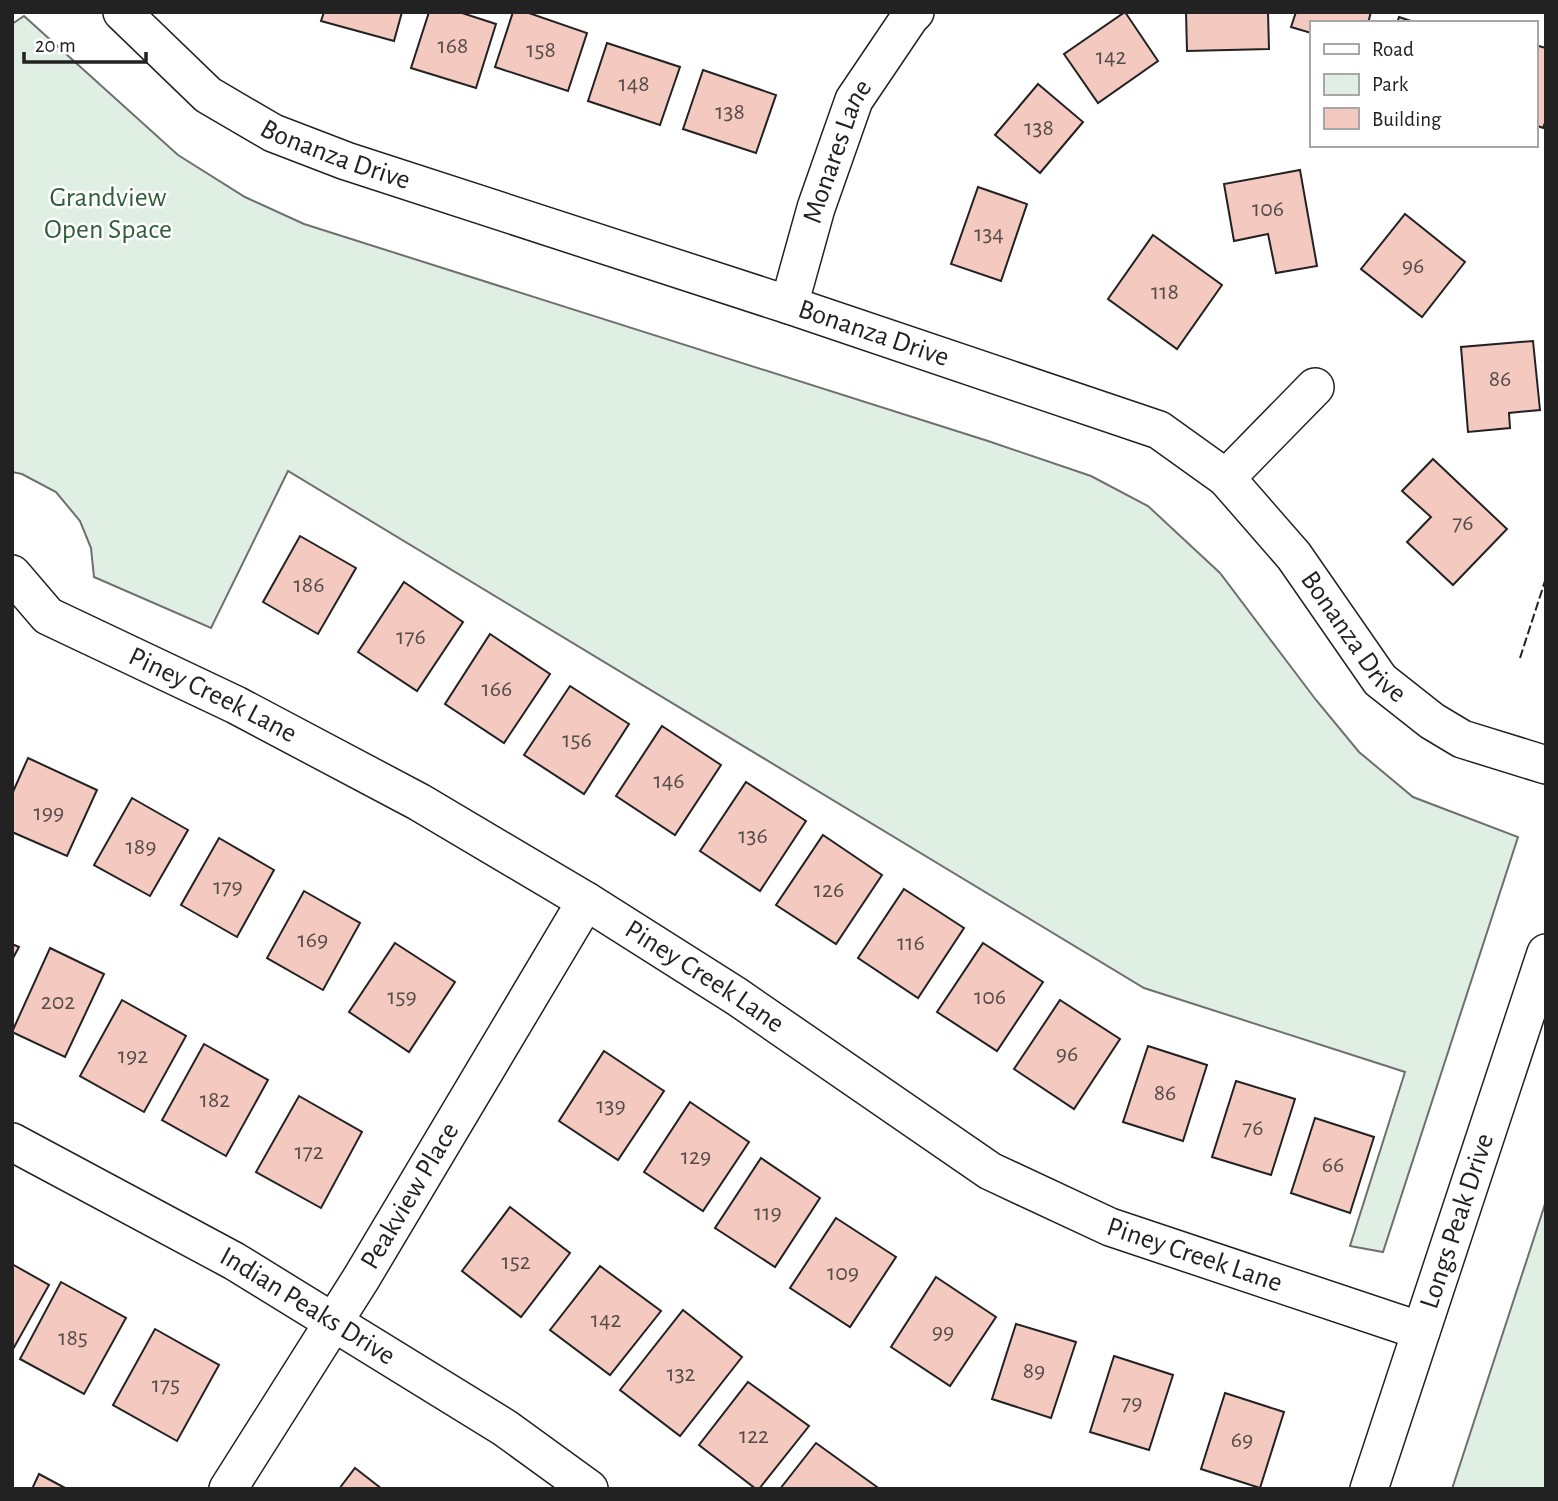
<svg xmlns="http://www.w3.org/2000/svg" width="1558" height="1501" font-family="'Alegreya Sans',sans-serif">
<rect width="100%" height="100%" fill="#fff"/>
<!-- green -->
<g fill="#e0efe3" stroke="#6f6f6f" stroke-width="2">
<path d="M24,16L178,155L245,197L304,224L988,441L1091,476L1148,506L1220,573L1316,700L1359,752L1413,797L1518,837L1383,1252L1350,1246L1405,1072L1144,988L288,471L211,628L94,577L91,548L80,521L56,492L22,474L12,472V24Z"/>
<path d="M1546,1201V1489H1452Z"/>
</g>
<!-- building -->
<g fill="#f3c9c0" stroke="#222" stroke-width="2">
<path d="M324,12H402L394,41L321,21Z"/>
<path d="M429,12H459L496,24L476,88L411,68Z"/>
<path d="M513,12H526L587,33L568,91L495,67Z"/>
<path d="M1125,12L1158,61L1098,103L1064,54Z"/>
<path d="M1186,12H1268L1269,49L1187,51Z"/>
<path d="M1296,12H1371L1368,23H1311V33L1291,27Z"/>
<path d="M1399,17L1417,23H1397Z"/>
<path d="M607,43L680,67L660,125L588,101Z"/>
<path d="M1535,45L1546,48V120L1543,128L1535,125Z"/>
<path d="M703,70L776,95L756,153L683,129Z"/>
<path d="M1038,84L1083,122L1040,173L995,135Z"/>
<path d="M1300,170L1317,266L1276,273L1268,234L1234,241L1224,184Z"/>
<path d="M978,187L1027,204L1001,281L951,264Z"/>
<path d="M1405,214L1465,262L1422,317L1361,269Z"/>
<path d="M1153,235L1222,285L1177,349L1108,299Z"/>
<path d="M1533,341L1540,410L1509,413L1510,428L1468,432L1461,347Z"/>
<path d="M1433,459L1507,529L1453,585L1407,542L1431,517L1402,491Z"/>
<path d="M300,536L356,568L318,634L263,602Z"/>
<path d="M404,582L463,622L417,691L358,652Z"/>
<path d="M490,634L550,674L504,743L445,704Z"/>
<path d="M570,686L629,724L584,794L524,755Z"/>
<path d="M662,726L721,765L675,835L616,796Z"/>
<path d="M28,758L97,790L67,856L12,832V794Z"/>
<path d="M746,782L806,821L760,891L700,851Z"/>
<path d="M132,798L188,830L150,896L94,865Z"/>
<path d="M823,835L882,875L836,944L776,905Z"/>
<path d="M219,838L274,870L237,937L181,905Z"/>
<path d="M904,889L964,928L918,998L858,958Z"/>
<path d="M304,891L360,923L323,990L267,958Z"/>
<path d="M395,943L455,982L409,1052L349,1012Z"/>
<path d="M983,943L1043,982L997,1051L937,1012Z"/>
<path d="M12,944L19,947L12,960Z"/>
<path d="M50,948L104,974L65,1057L12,1032Z"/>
<path d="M122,1000L186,1036L144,1112L80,1076Z"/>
<path d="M1060,1000L1120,1039L1074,1109L1014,1069Z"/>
<path d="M204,1044L268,1080L226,1156L162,1120Z"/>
<path d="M1148,1046L1207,1065L1183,1141L1123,1122Z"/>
<path d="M604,1051L664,1091L618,1160L559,1121Z"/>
<path d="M1236,1081L1295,1099L1271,1175L1212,1157Z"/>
<path d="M299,1096L362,1132L321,1208L256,1172Z"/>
<path d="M690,1102L749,1142L703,1211L644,1172Z"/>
<path d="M1315,1118L1374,1137L1350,1213L1291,1193Z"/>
<path d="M761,1158L820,1198L775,1267L715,1228Z"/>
<path d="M510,1207L570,1253L521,1317L462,1271Z"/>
<path d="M836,1218L896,1257L850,1327L790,1288Z"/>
<path d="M12,1264L49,1285L12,1351Z"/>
<path d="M600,1266L661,1311L610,1375L550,1330Z"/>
<path d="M936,1277L996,1317L950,1386L891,1347Z"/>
<path d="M61,1282L126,1318L84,1394L20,1359Z"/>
<path d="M683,1310L742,1357L680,1436L620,1390Z"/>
<path d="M1016,1324L1076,1342L1051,1418L992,1399Z"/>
<path d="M155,1329L219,1365L177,1441L113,1405Z"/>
<path d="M1114,1356L1173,1375L1149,1450L1090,1432Z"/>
<path d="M748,1382L809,1426L759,1489H756L699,1445Z"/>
<path d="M1225,1393L1284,1412L1260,1488L1201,1469Z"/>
<path d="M816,1443L877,1487L876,1489H780Z"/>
<path d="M355,1468L382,1489H339Z"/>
<path d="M39,1474L67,1489H32Z"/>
</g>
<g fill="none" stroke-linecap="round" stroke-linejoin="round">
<defs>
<g id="minor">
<path id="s1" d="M122,12L208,95L273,133L346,161L789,305L1159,430L1226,478L1294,556L1380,680L1432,721L1462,739L1546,765"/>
<path id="s2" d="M789,305L816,208L854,100L910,17L915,12"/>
<path d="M1226,478L1315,387"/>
<path id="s3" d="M12,574L48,616L236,705L419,802L586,901L736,996L990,1171L1110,1227L1421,1331"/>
<path id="s4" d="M12,1142L234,1261L505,1428L589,1489"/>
<path id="s5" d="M228,1489L362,1277L586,901"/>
<path id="s6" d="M1369,1489L1546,953"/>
</g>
</defs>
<!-- minor casing -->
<use href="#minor" stroke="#222" stroke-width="40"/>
<!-- minor -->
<use href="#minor" stroke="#fff" stroke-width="37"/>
<!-- fence -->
<path stroke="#222" stroke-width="2" stroke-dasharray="9 3.5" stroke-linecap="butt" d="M1520,658L1546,578"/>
</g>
<g text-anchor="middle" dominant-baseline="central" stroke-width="5" stroke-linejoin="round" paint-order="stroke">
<!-- number labels -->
<g font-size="24" fill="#564c4a">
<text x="453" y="46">168</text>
<text x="541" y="50">158</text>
<text x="1111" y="57">142</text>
<text x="634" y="84">148</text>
<text x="730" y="112">138</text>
<text x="1039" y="128">138</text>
<text x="1268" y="209">106</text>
<text x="989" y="234">134</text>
<text x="1413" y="266">96</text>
<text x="1165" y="292">118</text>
<text x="1500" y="379">86</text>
<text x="1463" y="523">76</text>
<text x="309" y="585">186</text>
<text x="411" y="637">176</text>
<text x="497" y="689">166</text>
<text x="577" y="740">156</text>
<text x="669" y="781">146</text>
<text x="49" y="813">199</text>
<text x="753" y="836">136</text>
<text x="141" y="847">189</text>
<text x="228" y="887">179</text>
<text x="829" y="890">126</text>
<text x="313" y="940">169</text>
<text x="911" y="943">116</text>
<text x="402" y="997">159</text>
<text x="990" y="997">106</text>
<text x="58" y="1002">202</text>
<text x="1067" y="1054">96</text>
<text x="133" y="1056">192</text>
<text x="1165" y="1093">86</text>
<text x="215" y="1100">182</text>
<text x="611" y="1106">139</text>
<text x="1253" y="1128">76</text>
<text x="309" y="1152">172</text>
<text x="696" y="1157">129</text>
<text x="1333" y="1165">66</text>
<text x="768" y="1213">119</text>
<text x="516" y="1262">152</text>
<text x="843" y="1273">109</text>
<text x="606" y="1320">142</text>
<text x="943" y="1332">99</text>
<text x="73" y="1338">185</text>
<text x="1034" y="1371">89</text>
<text x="681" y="1374">132</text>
<text x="166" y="1385">175</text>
<text x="1132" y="1403">79</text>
<text x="754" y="1436">122</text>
<text x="1242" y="1440">69</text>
</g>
<!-- street labels -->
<g font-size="28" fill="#222" stroke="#fff">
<text stroke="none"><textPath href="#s1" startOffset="261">Bonanza Drive</textPath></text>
<text stroke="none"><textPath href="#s2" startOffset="161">Monares Lane</textPath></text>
<text stroke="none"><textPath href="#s1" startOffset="828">Bonanza Drive</textPath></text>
<text stroke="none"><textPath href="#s1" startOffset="1416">Bonanza Drive</textPath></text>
<text stroke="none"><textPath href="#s3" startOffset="238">Piney Creek Lane</textPath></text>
<text stroke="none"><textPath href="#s3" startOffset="805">Piney Creek Lane</textPath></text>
<text stroke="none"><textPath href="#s5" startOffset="345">Peakview Place</textPath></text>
<text stroke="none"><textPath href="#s6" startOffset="282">Longs Peak Drive</textPath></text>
<text stroke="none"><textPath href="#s3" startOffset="1372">Piney Creek Lane</textPath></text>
<text stroke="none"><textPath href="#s4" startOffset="338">Indian Peaks Drive</textPath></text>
</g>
<!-- park labels -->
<g font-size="28" fill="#2f5e38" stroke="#fff">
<text x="108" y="198">Grandview<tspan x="108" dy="32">Open Space</tspan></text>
</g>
</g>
<!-- border -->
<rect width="1558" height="1501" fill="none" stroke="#222222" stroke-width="28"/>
<!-- legend -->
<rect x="1310" y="21" width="228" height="126" fill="#ffffff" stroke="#a7a7a7" stroke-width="2"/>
<rect x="1324" y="44" width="35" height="10" fill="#ffffff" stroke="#a7a7a7" stroke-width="2"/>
<text x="1372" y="56" font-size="21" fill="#222222">Road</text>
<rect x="1324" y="74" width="35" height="21" fill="#e0efe3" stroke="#a7a7a7" stroke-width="2"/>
<text x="1372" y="91" font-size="21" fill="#222222">Park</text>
<rect x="1324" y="108" width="35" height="21" fill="#f3c9c0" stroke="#a7a7a7" stroke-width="2"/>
<text x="1372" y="126" font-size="21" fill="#222222">Building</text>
<!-- scale -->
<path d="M24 52v10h122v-10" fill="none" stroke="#222222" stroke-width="3.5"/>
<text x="35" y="52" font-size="21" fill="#222222" stroke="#ffffff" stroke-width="5" paint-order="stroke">20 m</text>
</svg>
